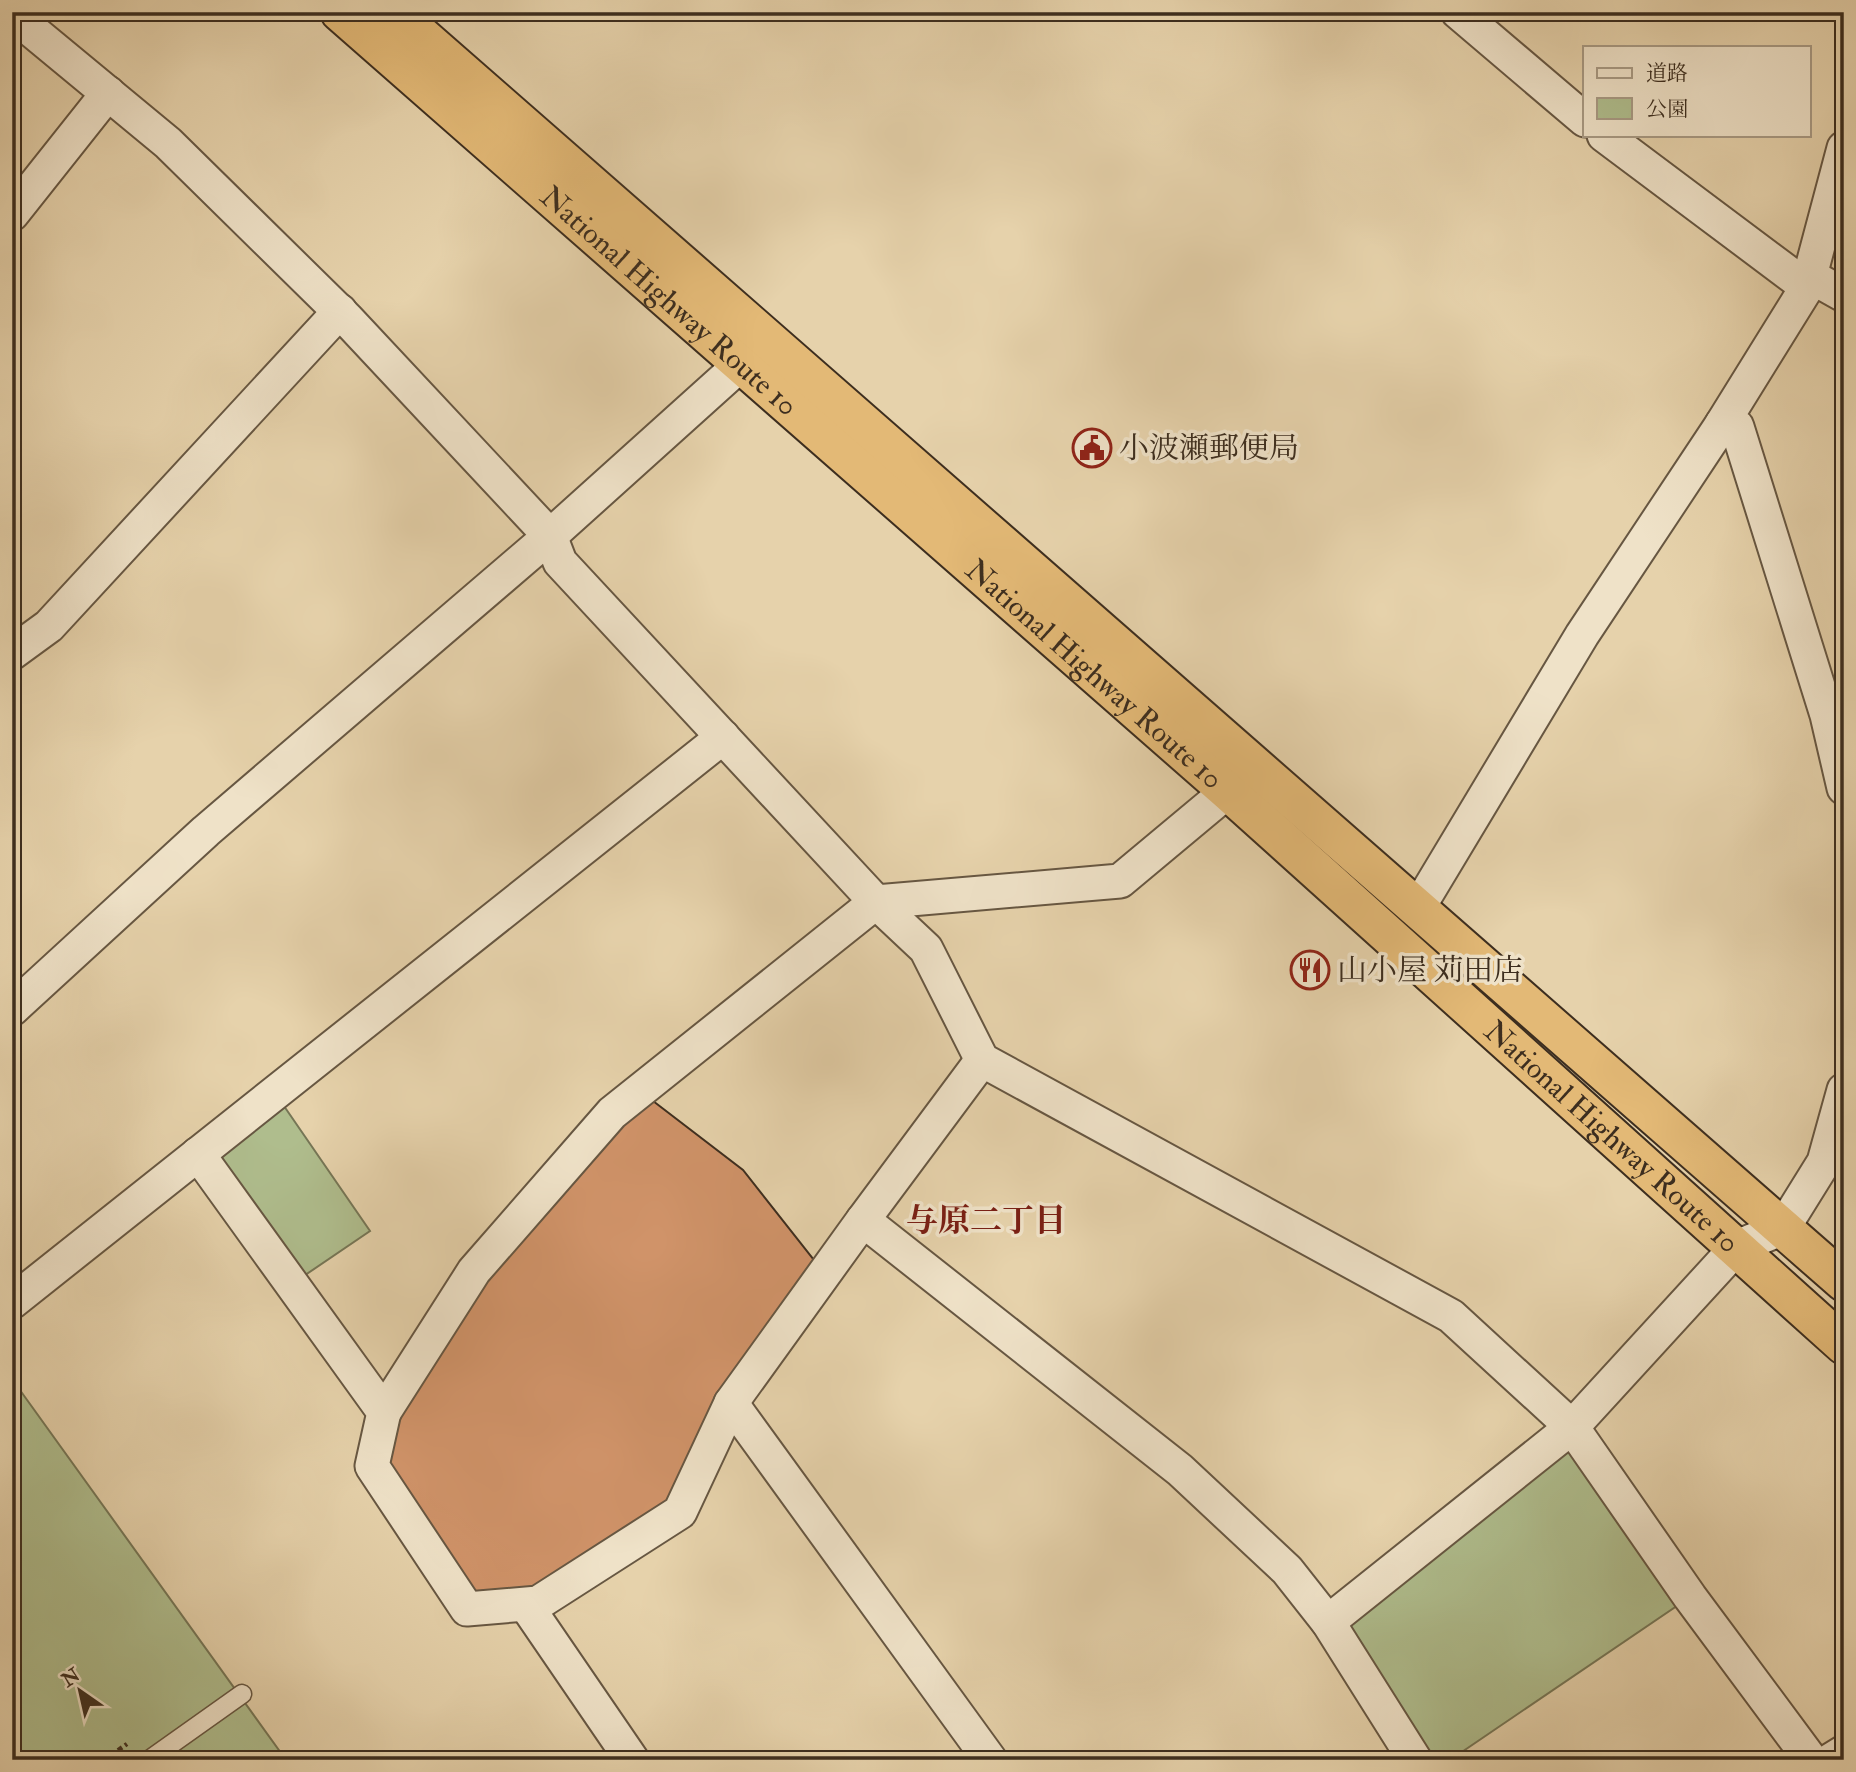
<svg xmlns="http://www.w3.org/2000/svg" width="1856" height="1772" font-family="'IM FELL Double Pica','Noto Serif JP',serif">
<rect width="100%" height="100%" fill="#e6d2ab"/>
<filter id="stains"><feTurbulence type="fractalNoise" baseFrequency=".00286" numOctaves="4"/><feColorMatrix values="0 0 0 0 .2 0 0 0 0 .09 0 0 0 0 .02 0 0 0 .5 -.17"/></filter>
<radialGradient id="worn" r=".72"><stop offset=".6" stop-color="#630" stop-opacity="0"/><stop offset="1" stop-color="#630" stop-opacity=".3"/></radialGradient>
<!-- green -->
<g fill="#afbd8d" stroke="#767656" stroke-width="2">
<path d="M275,1093L370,1231L292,1284L198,1154Z"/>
<path d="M12,1379L286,1760H12Z"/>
<path d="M1572,1427L1690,1597L1450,1760H1415L1328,1622Z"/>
</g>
<!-- building -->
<path fill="#d09369" stroke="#3d2e1f" stroke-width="2" d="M640,1091L743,1170L825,1274L680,1512L538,1603L467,1609L372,1466L474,1271Z"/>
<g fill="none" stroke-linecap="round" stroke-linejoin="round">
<defs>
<path id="lane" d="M149,1760L242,1694"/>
<g id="street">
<path d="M1458,12L1585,120"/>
<path d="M12,14L168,143L347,319L550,536L560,562L876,902L926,949L982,1060L1451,1316L1572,1427L1690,1597L1811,1760"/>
<path d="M1604,135L1807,287"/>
<path d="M12,214L108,93"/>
<path d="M1807,287L1819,281L1844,295"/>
<path d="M1722,424L1737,427L1827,715L1844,788"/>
<path d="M12,653L49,626L340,311"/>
<path d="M1418,908L1582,635L1722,424L1807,287L1844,148"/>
<path d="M12,1009L206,831L550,536L760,347"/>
<path d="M982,1060L863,1220L1180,1470L1287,1570L1328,1622L1415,1760"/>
<path d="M198,1154L384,1412L372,1466L467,1609L538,1603L680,1512L731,1403L863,1220"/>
<path d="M12,1302L723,737"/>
<path d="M731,1403L990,1760"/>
<path d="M384,1412L474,1271L612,1113L876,902L1120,881L1247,775"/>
<path d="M526,1605L632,1760"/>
<path d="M1328,1622L1572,1427L1737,1247L1783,1228L1824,1162L1844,1090"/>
<path d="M1831,1760L1844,1752"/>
</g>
<g id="highway">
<path id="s1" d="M340,12L1228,791L1844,1345"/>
<path d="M394,12L1844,1282"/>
</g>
</defs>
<!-- lane casing -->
<use href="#lane" stroke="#675742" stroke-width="21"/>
<!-- street casing -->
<use href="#street" stroke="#675742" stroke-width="37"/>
<!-- highway casing -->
<use href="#highway" stroke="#3d2e1f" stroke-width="42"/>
<!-- path -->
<g stroke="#3d2e1f" stroke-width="4.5" stroke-dasharray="5 3.5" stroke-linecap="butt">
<path d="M12,1662L15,1672L12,1699"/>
<path d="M104,1760L127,1744"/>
</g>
<!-- lane -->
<use href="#lane" stroke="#efe2c8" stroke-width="18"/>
<!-- street -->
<use href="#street" stroke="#efe2c8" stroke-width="33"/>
<!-- highway -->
<use href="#highway" stroke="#e3b976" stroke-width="38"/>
</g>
<!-- icons -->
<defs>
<symbol id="civic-ring" viewBox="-11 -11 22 22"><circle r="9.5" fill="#efe2c8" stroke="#8f2418" stroke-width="1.5"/><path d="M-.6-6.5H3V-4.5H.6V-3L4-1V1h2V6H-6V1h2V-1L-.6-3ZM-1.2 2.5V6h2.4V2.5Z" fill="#8f2418"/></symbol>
<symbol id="restaurant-ring" viewBox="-11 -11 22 22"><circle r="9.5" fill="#efe2c8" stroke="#8f2418" stroke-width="1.5"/><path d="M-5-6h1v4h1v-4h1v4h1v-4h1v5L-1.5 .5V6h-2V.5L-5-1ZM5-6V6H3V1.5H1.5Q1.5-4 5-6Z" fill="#8f2418"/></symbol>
</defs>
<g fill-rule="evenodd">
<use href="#civic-ring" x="1070" y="426" width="44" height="44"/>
<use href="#restaurant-ring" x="1288" y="948" width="44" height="44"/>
</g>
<g text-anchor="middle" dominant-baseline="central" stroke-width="7" stroke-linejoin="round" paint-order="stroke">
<!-- street labels -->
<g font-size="30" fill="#3d2e1f" stroke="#efe2c8">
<text stroke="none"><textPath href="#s1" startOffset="438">National Highway Route 10</textPath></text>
<text stroke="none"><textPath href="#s1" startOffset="1004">National Highway Route 10</textPath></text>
<text stroke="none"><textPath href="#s1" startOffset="1698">National Highway Route 10</textPath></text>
</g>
<!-- poi labels -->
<g font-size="30" fill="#3d2e1f" stroke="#efe2c8" text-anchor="start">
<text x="1119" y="448">小波瀬郵便局</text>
<text x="1337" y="970">山小屋 苅田店</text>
</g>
<!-- neighbourhood labels -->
<g font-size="32" font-weight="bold" fill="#7a1f14" stroke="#efe2c8">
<text x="986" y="1221">与原二丁目</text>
</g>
</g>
<!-- margin -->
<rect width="1856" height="1772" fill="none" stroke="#e6d2ab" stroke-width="42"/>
<rect x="14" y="14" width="1828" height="1744" fill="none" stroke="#3d2e1f" stroke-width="3.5"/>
<rect x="21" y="21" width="1814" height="1730" fill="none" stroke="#3d2e1f" stroke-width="2"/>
<!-- legend -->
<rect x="1583" y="46" width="228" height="91" fill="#efe2c8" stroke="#a89a84" stroke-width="2"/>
<rect x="1597" y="68" width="35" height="10" fill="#efe2c8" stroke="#a89a84" stroke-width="2"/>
<text x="1646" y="80" font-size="21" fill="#3d2e1f">道路</text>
<rect x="1597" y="98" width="35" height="21" fill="#afbd8d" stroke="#a89a84" stroke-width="2"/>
<text x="1646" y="116" font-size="21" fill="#3d2e1f">公園</text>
<!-- north arrow -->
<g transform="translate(80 1691) rotate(326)" stroke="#efe2c8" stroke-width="5" paint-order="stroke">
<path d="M0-5L12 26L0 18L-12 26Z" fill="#3d2e1f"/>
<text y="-10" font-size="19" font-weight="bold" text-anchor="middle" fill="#3d2e1f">N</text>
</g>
<rect width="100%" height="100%" filter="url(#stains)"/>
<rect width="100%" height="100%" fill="url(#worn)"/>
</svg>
